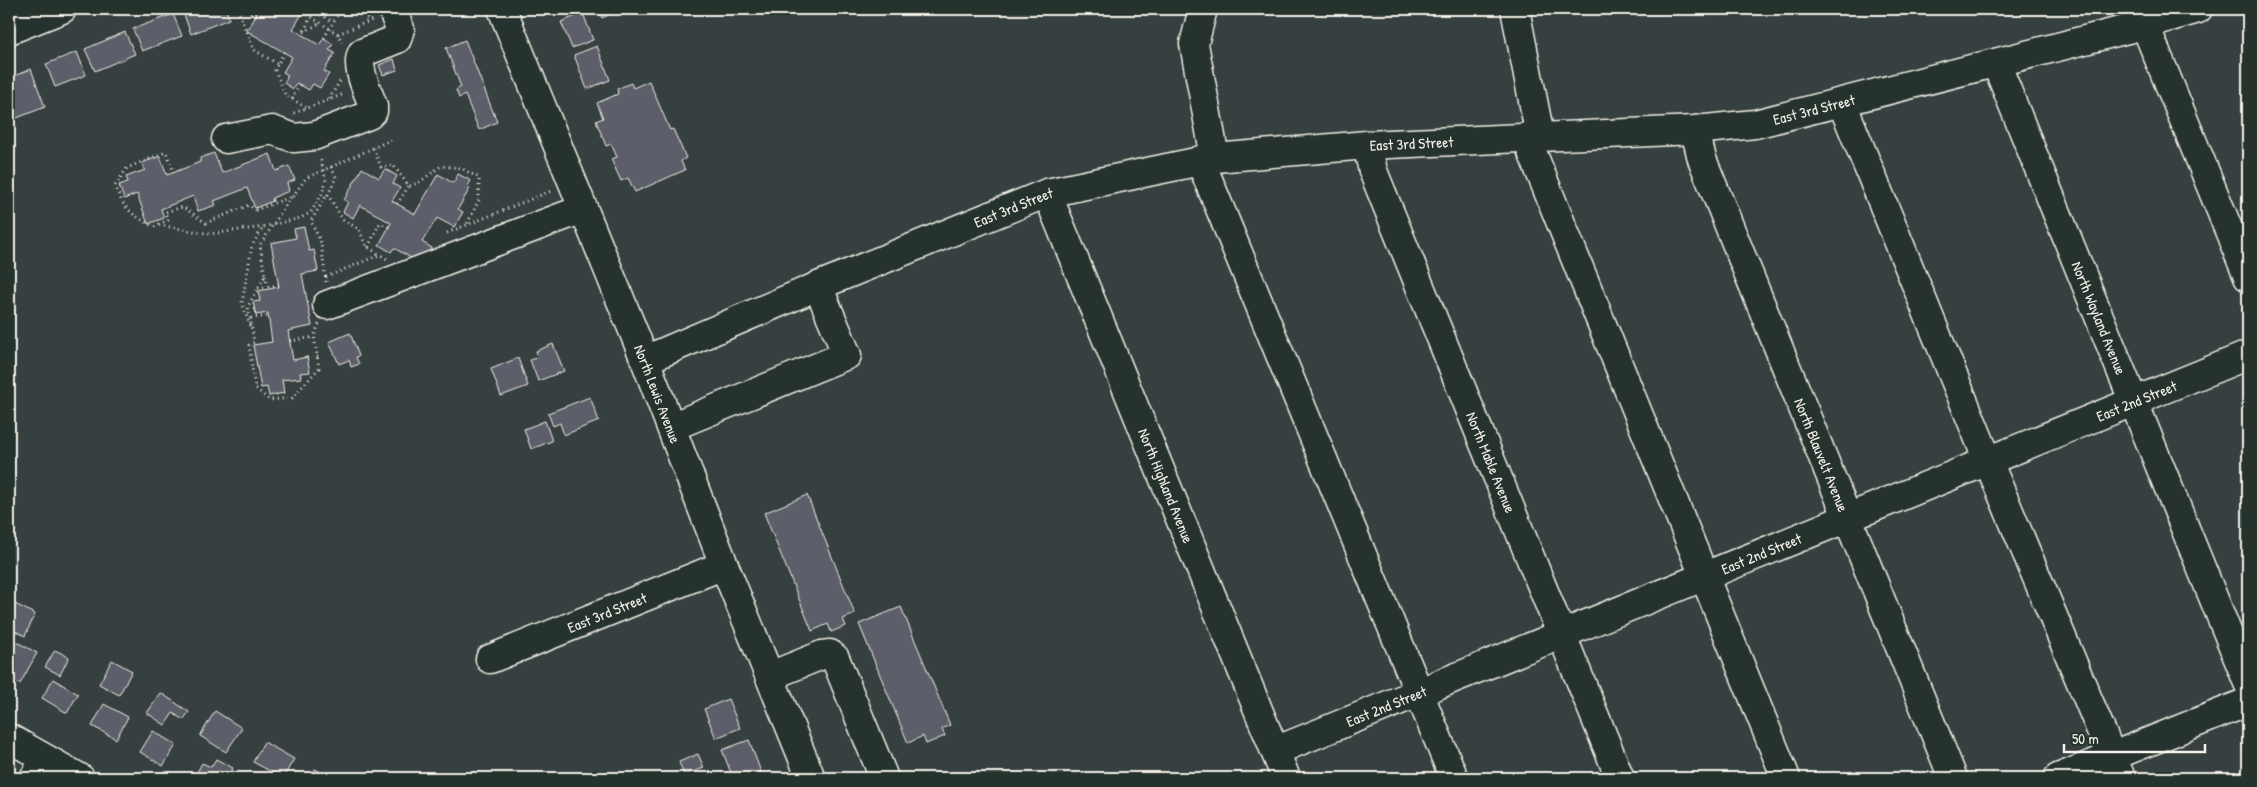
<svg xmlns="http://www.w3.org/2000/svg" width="2257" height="787" font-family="'Patrick Hand',sans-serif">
<rect width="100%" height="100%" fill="#364040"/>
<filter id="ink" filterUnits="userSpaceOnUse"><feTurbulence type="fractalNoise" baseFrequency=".02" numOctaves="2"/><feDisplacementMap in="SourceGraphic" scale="10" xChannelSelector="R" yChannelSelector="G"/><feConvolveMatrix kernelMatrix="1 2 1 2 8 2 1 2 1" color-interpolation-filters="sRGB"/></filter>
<g filter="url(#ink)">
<!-- building -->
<g fill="#5b5e6b" stroke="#f4f1e8">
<path d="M182,9H226L229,19L191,34Z"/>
<path d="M255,9H305L293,29L319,45L324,38L333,44L329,50L335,53L324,71L329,74L320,88L313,84L309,90L297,83L293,89L284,83L288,75L283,72L292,57L247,31L257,14L253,11Z"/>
<path d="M308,9H329L325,15L317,10L315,13Z"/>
<path d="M599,9H622L602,18Z"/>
<path d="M583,13L593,40L572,48L561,22Z"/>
<path d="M173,14L182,36L142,51L133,29Z"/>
<path d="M125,32L135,54L95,71L85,49Z"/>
<path d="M465,40L497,122L479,130L465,95L459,98L456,90L461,87L446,48Z"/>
<path d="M597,46L610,80L587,89L574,55Z"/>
<path d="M77,52L86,75L55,87L46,64Z"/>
<path d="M394,59L397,70L383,75L379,65Z"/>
<path d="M31,69L45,107L9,121V78Z"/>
<path d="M649,81L670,130L673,129L686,158L681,161L685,170L635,192L628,178L621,181L611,159L617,157L611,144L606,146L596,121L603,118L597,103L618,94L617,89L631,83L633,88Z"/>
<path d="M214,153L222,173L270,154L276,171L289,166L295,180L287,183L289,191L272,198L273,201L255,208L247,188L214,201L216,205L198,211L193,196L161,209L164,218L148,224L137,194L124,199L119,185L128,182L126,177L145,170L142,163L160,156L167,175L200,162V158Z"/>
<path d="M362,168L379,178L385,169L397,176L393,184L400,188L392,201L415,214L438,174L453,183L458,174L471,181L467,187L470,188L458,209L463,212L454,227L437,218L422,242L432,248L424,261L415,256L413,259L394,248L391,252L379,245L391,223L360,205L353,218L343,212L348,202L344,200Z"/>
<path d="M304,227L309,251L314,250L318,271L302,274L312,326L288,331L293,360L307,357L310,372L300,373L301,378L282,380L284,393L269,396L267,387L261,388L253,345L272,342L268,313L256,315L253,302L260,301L258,291L279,287L271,243L296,238L294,229Z"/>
<path d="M350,333L359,356L356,357L359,364L351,367L349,360L339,364L329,342Z"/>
<path d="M553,344L564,371L538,381L530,360L538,357L536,351Z"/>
<path d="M518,358L528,386L501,396L491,369Z"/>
<path d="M590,397L599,421L564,435L560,423L553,426L548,413Z"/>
<path d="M545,421L552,441L531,449L524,429Z"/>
<path d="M807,495L855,614L843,619L846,626L831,632L828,624L812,631L764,513Z"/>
<path d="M15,604L35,614L25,636L9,628V617Z"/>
<path d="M901,607L950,725L942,729L945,736L926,744L923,736L908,743L859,624Z"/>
<path d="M15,641L37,653L20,684L9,679V653Z"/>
<path d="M55,650L69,657L60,675L45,667Z"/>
<path d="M112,660L132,671L119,695L99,684Z"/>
<path d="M53,679L78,694L67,713L42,698Z"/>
<path d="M161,693L189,712L183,720L173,713L165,725L147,713Z"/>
<path d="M728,699L740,728L716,738L704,709Z"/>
<path d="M104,704L128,717L116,739L92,726Z"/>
<path d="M215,711L242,728L226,752L200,736Z"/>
<path d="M153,731L176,745L163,766L140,752Z"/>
<path d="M749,740L761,772L744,778H733L722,750Z"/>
<path d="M264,742L294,759L283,778L253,762Z"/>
<path d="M698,754L704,768L684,775L679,762Z"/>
<path d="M216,759L233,768L227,778H194L202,763L211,767Z"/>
<path d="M315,769L332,778H310Z"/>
</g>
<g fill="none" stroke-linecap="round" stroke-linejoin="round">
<defs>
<g id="minor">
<path id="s1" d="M502,9L645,360L724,565L811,778"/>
<path d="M1203,9L1194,44L1215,158"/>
<path d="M1515,9L1540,136"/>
<path d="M2145,25L2248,277"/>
<path d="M9,30L62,9"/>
<path id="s2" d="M1996,63L2248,683"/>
<path d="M1842,103L1988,461L2121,778"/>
<path id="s3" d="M1695,130L1702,159L1953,778"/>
<path d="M1526,137L1786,778"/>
<path d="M226,139L272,130L294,138L314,136L369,115L373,111V106C368,91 355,68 362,53L397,39L400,29L392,9"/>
<path id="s4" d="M1367,145L1373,171L1620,778"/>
<path d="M1200,160L1454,778"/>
<path id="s5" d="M1047,193L1286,778"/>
<path d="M327,305L583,209"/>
<path id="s6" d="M645,360L818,286L1047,193L1215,158L1367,145L1695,130L1755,124L2128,29L2198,9"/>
<path d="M671,427L847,355L818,286"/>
<path id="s7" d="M490,659L724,565"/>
<path d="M770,676L822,655L830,654L835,658L884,778"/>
<path d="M9,738L80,778"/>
<path id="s8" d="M1275,751L2248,355"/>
<path d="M34,778L45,759"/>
<path d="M2058,778L2248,702"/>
</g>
</defs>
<!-- minor casing -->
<use href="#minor" stroke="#f4f1e8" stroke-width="31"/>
<!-- path -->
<g stroke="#f4f1e8" stroke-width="3" stroke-dasharray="1 4" stroke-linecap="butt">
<path d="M241,9L239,13L254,50L278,64"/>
<path d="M247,9L255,17"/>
<path d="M357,9L364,13"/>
<path d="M363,9L368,21"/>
<path d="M303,12L338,34L342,42"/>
<path d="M316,12L333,22"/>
<path d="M304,32L320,23"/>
<path d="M338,34L372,20"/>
<path d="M302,35L311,17"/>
<path d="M324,38L341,9"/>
<path d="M284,52L275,70L285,94L306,108"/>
<path d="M292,99L300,84"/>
<path d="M329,99L340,81"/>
<path d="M294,113L344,94"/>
<path d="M373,148L381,167L393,165L409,186L418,183L441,166L461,168L479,178V200L466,226"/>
<path d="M331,167L336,177L328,195L343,220L359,229L366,246L387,259"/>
<path d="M174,173L166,152L127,168L115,186C124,211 132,214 154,227L168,220L165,212L183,207L206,223L249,205L256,210L293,196L306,178L391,140"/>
<path d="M291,197L260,245L265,276L248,306L254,342L249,345L255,388L269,400L292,398L319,368L314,336L319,324"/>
<path d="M397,204L409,186"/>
<path d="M159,225L210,234L263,227"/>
<path d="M447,233L551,191"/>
<path d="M368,247L380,223L389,227"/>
<path d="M265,276L268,287"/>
<path d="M326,277L379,255"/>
<path d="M326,282L321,243L311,221L327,195"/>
<path d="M258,288L279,285"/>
<path d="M251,318L269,316"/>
<path d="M250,326L242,303L252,246L263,227L301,218L311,212L322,194L326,181L320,157"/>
<path d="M290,341L314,337"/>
<path d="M307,358L318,357"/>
</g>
<!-- minor -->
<use href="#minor" stroke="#26332d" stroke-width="28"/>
</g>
</g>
<g text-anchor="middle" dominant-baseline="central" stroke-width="4" stroke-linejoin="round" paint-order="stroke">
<!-- street labels -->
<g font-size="15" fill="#f4f1e8" stroke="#26332d">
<text stroke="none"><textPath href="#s6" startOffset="1209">East 3rd Street</textPath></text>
<text stroke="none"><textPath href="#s6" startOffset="804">East 3rd Street</textPath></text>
<text stroke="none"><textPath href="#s6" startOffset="399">East 3rd Street</textPath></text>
<text stroke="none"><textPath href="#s2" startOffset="275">North Wayland Avenue</textPath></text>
<text stroke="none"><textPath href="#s1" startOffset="415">North Lewis Avenue</textPath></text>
<text stroke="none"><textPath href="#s8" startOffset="930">East 2nd Street</textPath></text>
<text stroke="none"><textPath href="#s3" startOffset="349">North Blauvelt Avenue</textPath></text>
<text stroke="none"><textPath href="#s4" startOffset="341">North Mable Avenue</textPath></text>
<text stroke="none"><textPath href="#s5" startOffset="316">North Highland Avenue</textPath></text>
<text stroke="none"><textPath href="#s8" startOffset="525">East 2nd Street</textPath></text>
<text stroke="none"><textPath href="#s7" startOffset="126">East 3rd Street</textPath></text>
<text stroke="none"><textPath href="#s8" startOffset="120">East 2nd Street</textPath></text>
</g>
</g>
<!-- margin -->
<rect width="2257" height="787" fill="none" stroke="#26332d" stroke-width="30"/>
<rect x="15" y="15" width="2227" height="757" fill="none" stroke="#f4f1e8" stroke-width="2" filter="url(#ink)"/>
<!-- scale -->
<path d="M2064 744v8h141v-8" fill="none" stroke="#f4f1e8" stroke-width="2.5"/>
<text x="2072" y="744" font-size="15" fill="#f4f1e8" stroke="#26332d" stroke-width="4" paint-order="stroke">50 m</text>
</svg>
